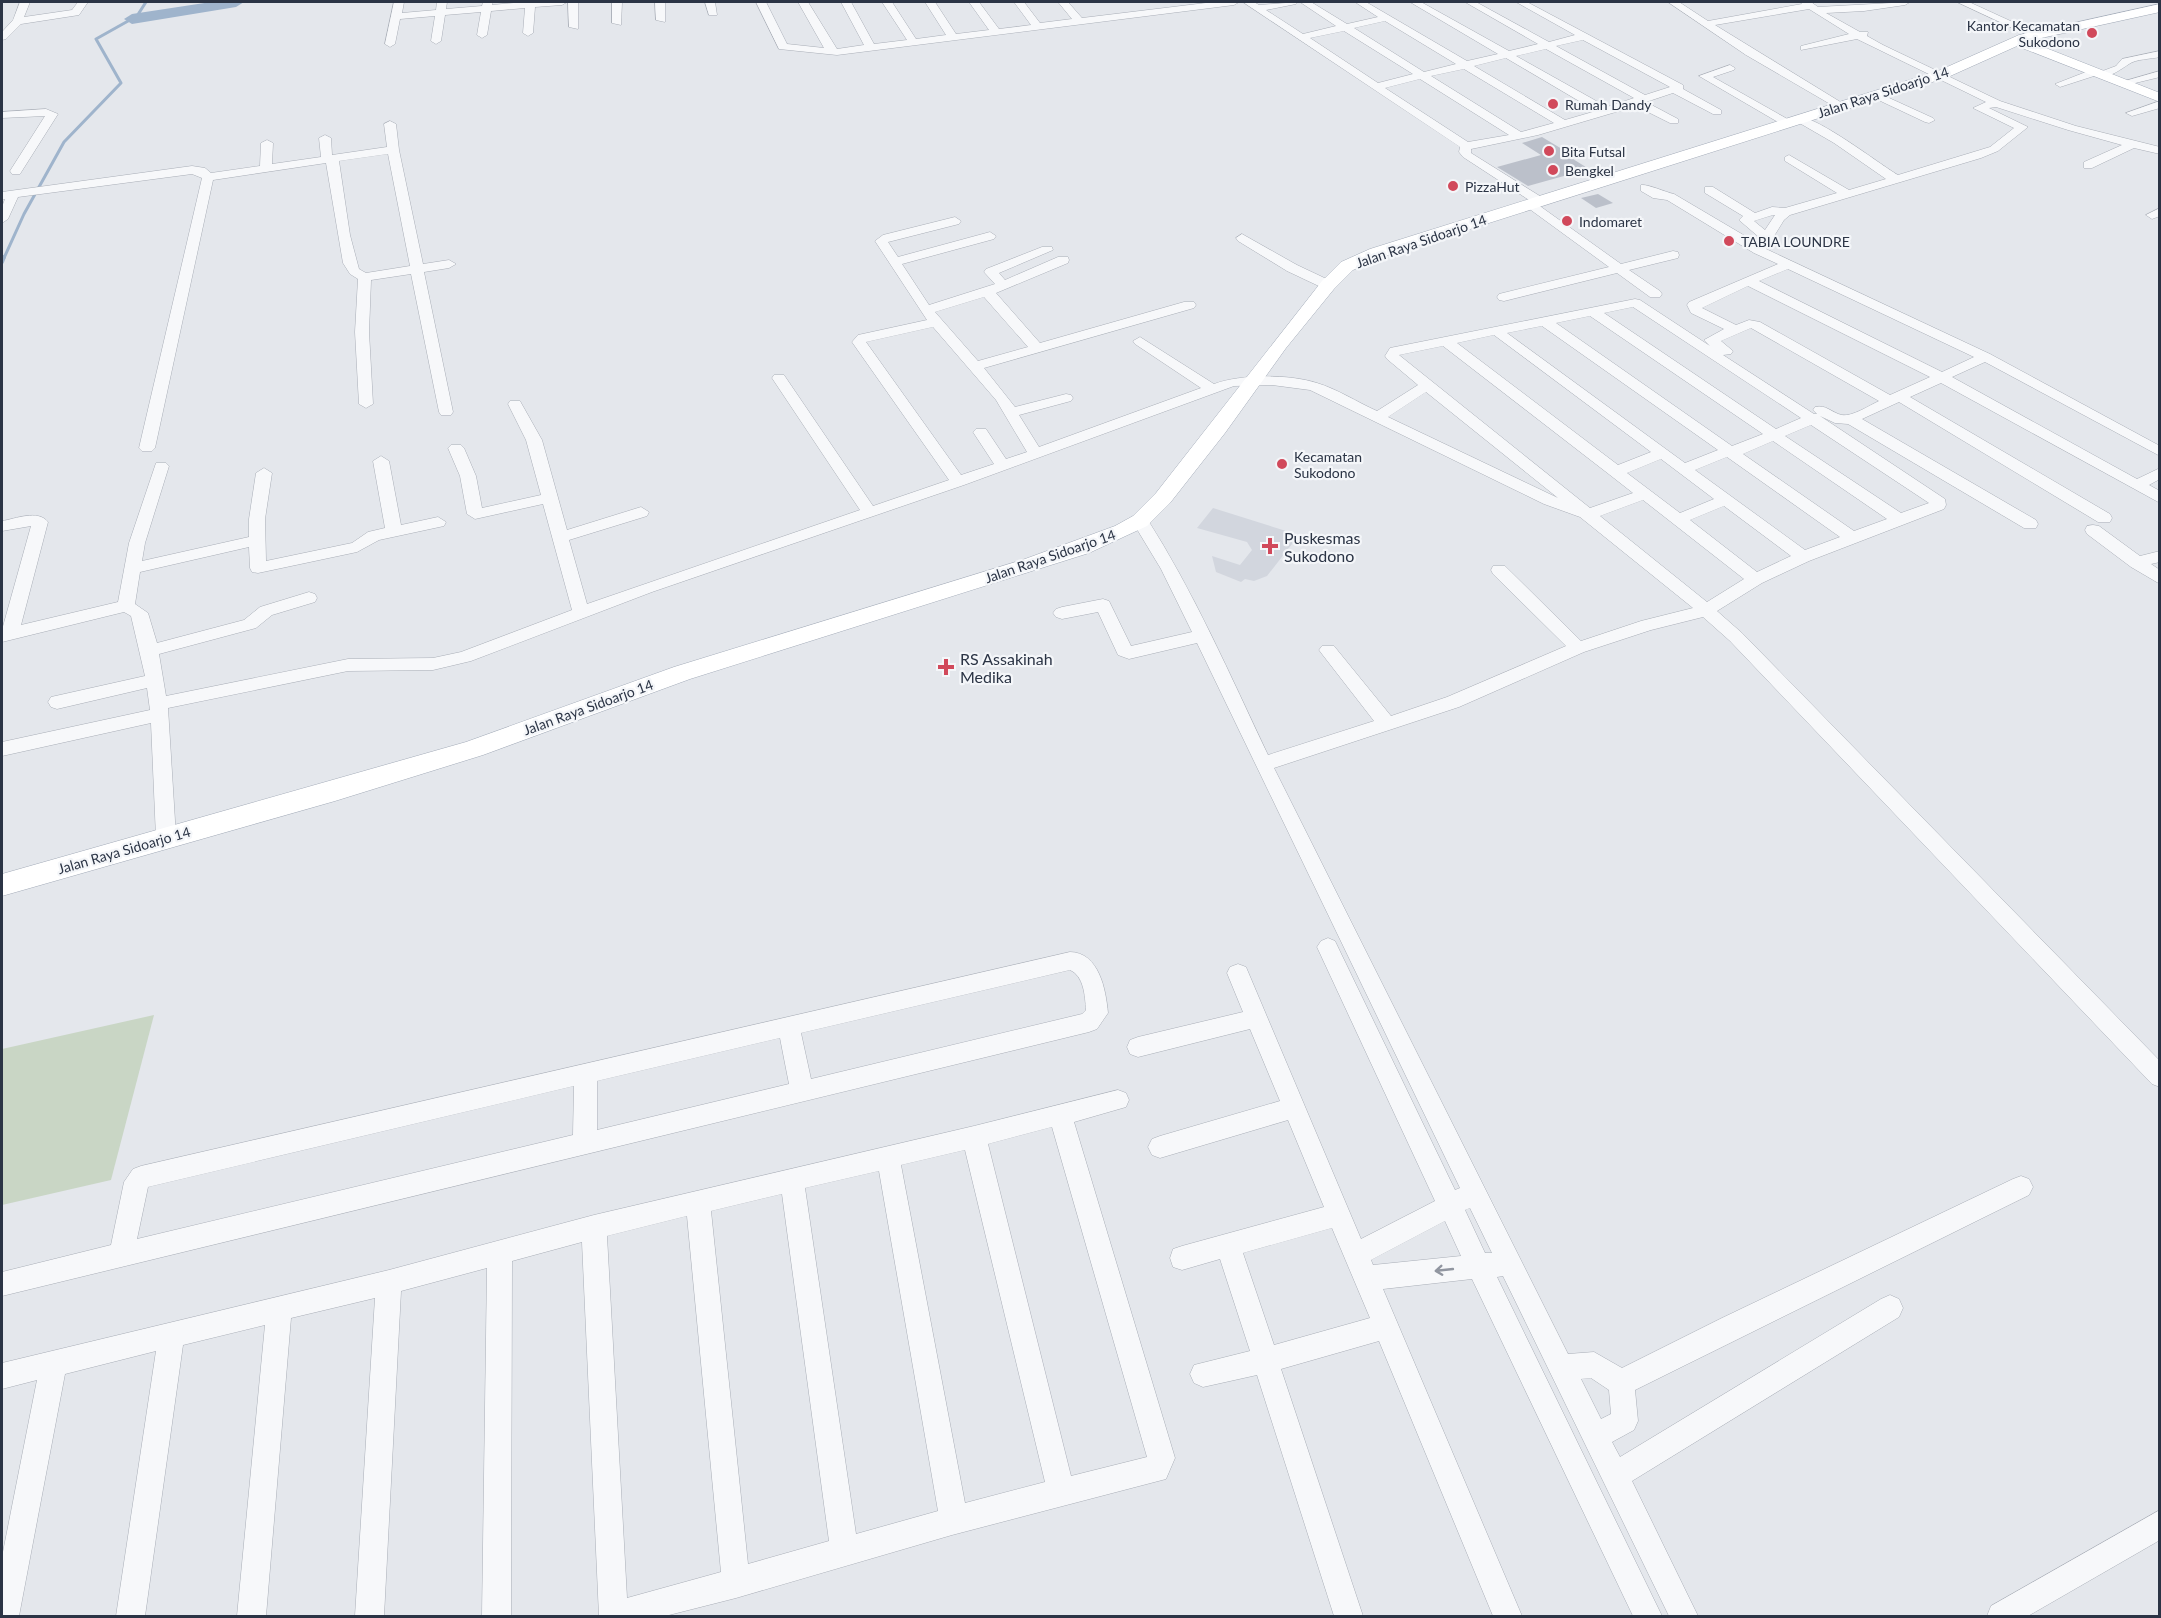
<svg xmlns="http://www.w3.org/2000/svg" width="2161" height="1618" font-family="Lato,sans-serif">
<rect width="100%" height="100%" fill="#e4e7ec"/>
<!-- built -->
<path fill="#d2d6de" d="M1213,508L1299,535L1267,576L1254,581L1245,579L1241,582L1216,572L1212,556L1240,565L1252,550L1247,542L1197,528Z"/>
<!-- green -->
<path fill="#c9d6c5" d="M154,1015L111,1180L2,1205V1049Z"/>
<g fill="none" stroke-linecap="round" stroke-linejoin="round">
<!-- stream-far1 -->
<path stroke="#9fb4cc" stroke-width="3" d="M4,258L24,214L64,142L121,83L96,39L137,16L146,2"/>
<!-- stream -->
<path stroke="#9fb4cc" stroke-width="4" d="M2,262L4,257"/>
<!-- river -->
<path fill="#9fb4cc" fill-rule="evenodd" d="M211,2H244L236,7L132,24L124,19L132,14Z"/>
</g>
<!-- building -->
<g fill="#bbc0ca">
<path d="M1542,137L1577,158L1573,159L1589,169L1528,186L1497,167L1541,155L1522,143Z"/>
<path d="M1598,194L1613,203L1596,208L1581,198Z"/>
</g>
<g fill="none" stroke-linecap="round" stroke-linejoin="round">
<defs>
<g id="minor">
<path d="M20,2H30L24,17L72,10L78,2H88L79,15L21,24L6,39L2,40V32L13,20Z"/>
<path d="M394,2H404L402,13L436,10L437,2H447L446,9L482,6L483,2H493L492,5L525,2H567L562,5L535,7L533,33L528,36L523,33L525,8L491,11L487,35L482,38L477,35L481,12L445,15L441,41L436,44L431,41L435,16L400,19L395,44L390,47L385,44Z"/>
<path d="M568,2H578V29L569,27Z"/>
<path d="M612,2H622L621,25L612,23Z"/>
<path d="M655,2H665V22L656,20Z"/>
<path d="M705,2H715L717,15H709Z"/>
<path d="M756,2H766L787,44L824,48L798,2H808L837,49L864,45L841,2H851L874,44L907,40L882,2H892L916,39L946,35L925,2H935L956,34L989,30L969,2H979L999,29L1031,25L1014,2H1024L1040,23L1072,19L1058,2H1068L1082,18L1214,2H1239L1234,5L837,55L779,49Z"/>
<path d="M1243,2H1254L1259,5L1298,2L1296,4L1266,10L1303,34L1336,26L1300,2H1311L1347,24L1378,17L1355,2H1366L1467,61L1498,54L1410,2H1421L1509,51L1538,44L1465,2H1476L1549,42L1575,35L1516,2H1527L1683,85V89L1721,110V114H1713L1673,93L1646,102L1678,119V123H1670L1636,106L1538,135L1471,149V153L1543,198V204H1537L1621,264L1673,251L1678,252L1679,255L1678,258L1629,270L1660,291L1662,294L1660,297H1650L1617,273L1504,301L1499,300L1497,297L1499,294L1609,267L1524,205L1532,202L1463,157L1459,152L1460,147ZM1385,21L1456,64L1424,72L1354,28ZM1344,31L1413,74L1378,83L1310,38ZM1583,40L1670,87L1645,95L1556,46ZM1546,49L1634,98L1607,107L1516,56ZM1506,58L1596,111L1565,120L1474,66ZM1464,69L1554,123L1521,132L1431,76ZM1420,79L1509,135L1468,142L1385,88Z"/>
<path d="M1668,2H1679L1708,21L1802,4L1800,2H1811L1818,7L1910,2L1905,5L1864,11L1826,13L1860,32H1868L1867,36L1883,45L2000,101L2076,126L2160,147V154L2134,148L2092,168H2084V162L2122,145L2068,130L1996,107L1989,108L2028,127L1998,151L1981,158L1790,215L1784,220L1766,249L1990,354L2160,446V456L1985,362L1952,377L2137,479L2160,468V479L2149,485L2160,491V503L1941,383L1910,397L2110,514L2112,518L2110,522H2098L1899,402L1862,419L2036,520L2038,524L2036,528H2024L1848,424L1835,423L1820,416L1945,499L1946,505L1944,509L1809,561L1762,583L1717,611L1742,633L2160,1061V1087L2152,1084L1730,641L1703,617L1651,630L1584,652L1459,707L1274,768L1568,1354L1594,1352L1622,1368L1722,1318L2013,1179L2021,1176L2029,1179L2033,1187L2029,1195L1635,1390L1638,1421L1634,1430L1612,1442L1620,1457L1881,1299L1890,1295L1899,1299L1903,1308L1899,1317L1632,1481L1698,1616H1669L1503,1276L1497,1277L1662,1616H1633L1472,1279L1383,1289L1522,1616H1493L1379,1341L1281,1369L1363,1616H1334L1257,1375L1203,1387L1194,1383L1190,1374L1194,1365L1250,1351L1220,1259L1182,1270L1173,1267L1170,1258L1173,1249L1182,1246L1324,1207L1288,1120L1160,1158L1152,1155L1148,1147L1152,1139L1160,1136L1280,1101L1250,1029L1138,1057L1130,1054L1127,1047L1130,1040L1138,1037L1243,1012L1227,973L1230,967L1238,964L1246,967L1361,1239L1435,1201L1317,947L1321,941L1328,938L1335,941L1455,1190L1460,1188L1197,643L1129,659L1118,655L1098,612L1062,619L1056,617L1053,613L1056,609L1062,607L1103,599L1109,601L1131,646L1192,632L1161,569L1132,521L1140,516L1146,517C1194,592 1230,675 1268,755L1374,721L1322,654L1319,650L1322,646H1334L1391,716L1447,697L1566,646L1493,574L1491,570L1493,566H1505L1581,641L1641,621L1693,608L1580,517L1544,504L1310,390L1272,385L1234,386L964,485L652,592L471,661L433,670L348,671L168,708L176,837L173,842L166,845L159,842L156,837L151,723L2,756V742L150,710L147,688L57,709L51,707L48,702L51,697L145,676L131,616L124,612L2,642V630L31,526L2,531V521C15,519 38,509 48,522L21,625L118,602L129,543L156,463H166L169,466L145,543L142,561L249,537V519L256,473L264,468L272,473L265,519L266,561L352,543L368,532L385,528L373,461L381,456L389,461L401,525L438,517L446,522L444,526L379,540L357,552L258,573L252,572L250,568L249,547L140,572L135,604L148,613L157,643L244,620L260,607L309,592L315,594L317,598L315,602L272,615L256,628L159,654L166,696L348,659L433,658L461,652L572,610L543,504L475,519L467,514L460,476L448,448L451,445H461L464,448L476,476L482,508L541,495L526,440L508,404L510,401H520L542,440L567,530L641,507L649,512L647,516L569,540L587,604L860,510L772,378L774,375H784L873,506L949,480L852,342L858,335L927,320L875,241L883,235L955,217L961,221L959,224L888,242L898,257L990,232L996,236L994,239L902,264L929,305L995,284L984,272L986,269L1042,247H1052L1053,250L999,273L1005,280L1058,257H1068L1069,260L1068,263L996,293L1040,343L1184,302H1194L1196,305L1194,308L984,368L1015,407L1066,394L1071,395L1073,398L1071,401L1019,415L1039,447L1201,388L1135,344L1133,341L1140,337L1214,384C1241,374 1289,374 1317,383C1337,389 1357,402 1377,411L1418,385L1387,359L1385,356L1390,348L1635,299L1640,300L1710,346L1704,340L1724,329L1691,313L1687,305L1689,302L1778,264L1754,253L1667,200L1653,198L1641,191V185C1648,184 1665,192 1674,194L1757,243L1760,238L1739,220L1743,216L1705,193V187H1713L1755,213L1772,207L1785,208L1837,193L1785,161V157L1789,155L1849,190L1886,179L1834,143L1796,121V117C1814,113 1879,164 1898,175L1990,147L2014,128L1973,108L1986,102L1857,39L1801,50V46L1849,34L1809,9L1715,25L1847,106L1841,109L1837,108L1746,55ZM1773,215H1775L1765,230L1754,221ZM1788,269L1974,357L1942,372L1759,281ZM1748,286L1930,377L1890,395L1760,322L1749,320L1736,325L1702,308ZM984,297L1028,347L978,361L935,312ZM1633,307L1801,418L1776,429L1604,313ZM1590,316L1763,434L1732,446L1556,323ZM1542,326L1718,450L1685,463L1507,333ZM933,327L996,400L1027,452L1006,459L986,429H976L973,432L994,464L961,475L866,342ZM1751,328L1879,401C1870,405 1852,417 1842,415C1832,413 1826,404 1815,407L1813,410L1817,414H1814L1723,355L1731,354L1733,351L1721,341ZM1494,335L1651,452L1618,465L1457,343ZM1443,346L1610,475L1633,493L1590,508L1399,355ZM1426,392L1558,498L1388,417ZM1811,425L1929,503L1901,513L1785,436ZM1773,441L1887,519L1854,531L1743,454ZM1727,457L1840,537L1805,550L1695,470ZM1661,459L1714,499L1680,513L1627,473ZM1643,500L1744,579L1707,602L1600,516ZM1724,506L1791,556L1757,572L1690,520ZM1470,1208L1492,1253H1485L1465,1210ZM1445,1221L1461,1256L1373,1265L1371,1260ZM1332,1228L1370,1318L1274,1345L1243,1253ZM1591,1378L1609,1390L1611,1414L1601,1419L1581,1379Z"/>
<path d="M1957,2H1969L2041,35L2032,37Z"/>
<path d="M2160,51V57C2151,59 2136,59 2129,64C2120,70 2113,75 2102,78L2097,75L2060,87L2055,84L2091,70L2095,69L2100,72L2116,66L2122,59Z"/>
<path d="M1730,65L1735,68L1734,70L1713,77L1791,121V125H1783L1699,76Z"/>
<path d="M2160,71V77L2123,86L2118,83Z"/>
<path d="M1876,92L1933,118L1935,120L1929,123L1925,122L1872,97V93Z"/>
<path d="M2160,101V108L2132,116L2126,113Z"/>
<path d="M46,109L58,114L20,174H12L10,171L45,116L2,118V112Z"/>
<path d="M390,121L396,124L399,150L423,264L449,260L456,264L449,268L424,272L453,412L451,415H441L439,412L411,274L371,280L369,332L373,404L366,408L359,404L355,332L358,279L350,274L343,263L326,163L213,180L155,448L152,451H142L139,448L202,178L192,174L18,197L8,219L2,223V207L5,199L2,200V192L192,166L205,168L211,173L260,166L261,143L267,140L273,143L272,164L321,157L319,138L325,135L331,138L332,155L387,147L384,124ZM388,154L410,266L366,273L359,269L350,235L339,161Z"/>
<path d="M2160,208V216L2152,219L2146,215Z"/>
<path d="M1242,234L1297,265L1333,282L1335,285L1328,289L1323,288L1287,271L1238,241L1236,238Z"/>
<path d="M2093,525L2099,526L2140,556L2160,551V562L2151,564L2160,570V584L2131,567L2087,534L2085,530L2087,526Z"/>
<path d="M1070,952C1099,952 1106,990 1108,1013L1097,1029L1089,1032L2,1296V1272L111,1245L124,1182L133,1169L141,1166ZM1070,970C1084,976 1085,996 1086,1010L1082,1014L811,1079L801,1033ZM780,1038L789,1084L597,1130V1081ZM574,1086L573,1135L137,1239L148,1187Z"/>
<path d="M1118,1090L1126,1093L1129,1100L1126,1107L1074,1122L1175,1458L1166,1479L952,1535L736,1598L665,1616H599L582,1242L512,1261L511,1616H482L487,1268L401,1291L384,1616H355L375,1298L291,1318L266,1616H237L265,1325L183,1345L145,1616H116L156,1351L65,1374L19,1616H2V1557L37,1380L2,1389V1363L389,1270L594,1215L974,1126ZM1052,1127L1147,1457L1071,1476L988,1144ZM965,1150L1045,1482L965,1503L901,1165ZM879,1171L938,1511L856,1534L805,1188ZM782,1194L829,1541L748,1564L711,1211ZM687,1216L721,1572L627,1598L607,1236Z"/>
<path d="M2160,1510V1540L2028,1616H1987L1991,1606Z"/>
</g>
<path id="major" d="M2160,4V12L2028,41L2160,93V102L2017,46L1948,77L1382,257L1353,270L1334,289L1286,348L1225,433L1170,503L1147,526L1089,553L690,679L483,755L335,801L2,896V874L466,742L674,667L1025,559L1115,526L1133,516L1156,493L1322,281L1341,262L1370,249L1938,71L2019,35Z"/>
</defs>
<!-- minor casing -->
<use href="#minor" stroke="#a9aeb7" stroke-width="1"/>
<!-- major casing -->
<use href="#major" stroke="#a3abb8" stroke-width="1"/>
<!-- minor -->
<use href="#minor" fill="#f7f8fa" fill-rule="evenodd"/>
<!-- major -->
<use href="#major" fill="#fff" fill-rule="evenodd"/>
</g>
<!-- one-way arrows -->
<defs><path id="oneway-shaft" d="M-6 0H5M1.5-3L5.5 0L1.5 3" fill="none" stroke-width="1.6" stroke-linecap="round" stroke-linejoin="round" transform="scale(1.5)"/></defs>
<use stroke="#9196a0" href="#oneway-shaft" transform="translate(1444 1270) rotate(174)"/>
<!-- markers -->
<g fill="#d1495b" stroke="#f4f6f9" stroke-width="2">
<circle cx="2092" cy="33" r="6"/>
<circle cx="1553" cy="104" r="6"/>
<circle cx="1549" cy="151" r="6"/>
<circle cx="1553" cy="170" r="6"/>
<circle cx="1453" cy="186" r="6"/>
<circle cx="1567" cy="221" r="6"/>
<circle cx="1729" cy="241" r="6"/>
<circle cx="1282" cy="464" r="6"/>
<path d="M1267 537h6v6h6v6h-6v6h-6v-6h-6v-6h6z"/>
<path d="M943 658h6v6h6v6h-6v6h-6v-6h-6v-6h6z"/>
</g>
<g text-anchor="middle" dominant-baseline="central" stroke-width="4.5" stroke-linejoin="round" paint-order="stroke">
<!-- far-poi labels -->
<g font-size="14" fill="#2b3445" stroke="#f4f6f9" text-anchor="start">
<text x="2080" y="25" text-anchor="end">Kantor Kecamatan<tspan x="2080" dy="16">Sukodono</tspan></text>
<text x="1565" y="104">Rumah Dandy</text>
<text x="1561" y="151">Bita Futsal</text>
<text x="1565" y="170">Bengkel</text>
<text x="1465" y="186">PizzaHut</text>
<text x="1579" y="221">Indomaret</text>
<text x="1741" y="241">TABIA LOUNDRE</text>
<text x="1294" y="456">Kecamatan<tspan x="1294" dy="16">Sukodono</tspan></text>
</g>
<!-- far-street labels -->
<g font-size="14" fill="#2b3445" stroke="#f4f6f9">
<text transform="translate(1883 92) rotate(-18)">Jalan Raya Sidoarjo 14</text>
<text transform="translate(1421 241) rotate(-19)">Jalan Raya Sidoarjo 14</text>
<text transform="translate(1050 556) rotate(-19)">Jalan Raya Sidoarjo 14</text>
<text transform="translate(588 707) rotate(-20)">Jalan Raya Sidoarjo 14</text>
<text transform="translate(124 850) rotate(-16)">Jalan Raya Sidoarjo 14</text>
</g>
<!-- poi labels -->
<g font-size="16" fill="#2b3445" stroke="#f4f6f9" text-anchor="start">
<text x="1284" y="537">Puskesmas<tspan x="1284" dy="18">Sukodono</tspan></text>
<text x="960" y="658">RS Assakinah<tspan x="960" dy="18">Medika</tspan></text>
</g>
</g>
<!-- border -->
<rect width="2161" height="1618" fill="none" stroke="#2b3445" stroke-width="6"/>
</svg>
